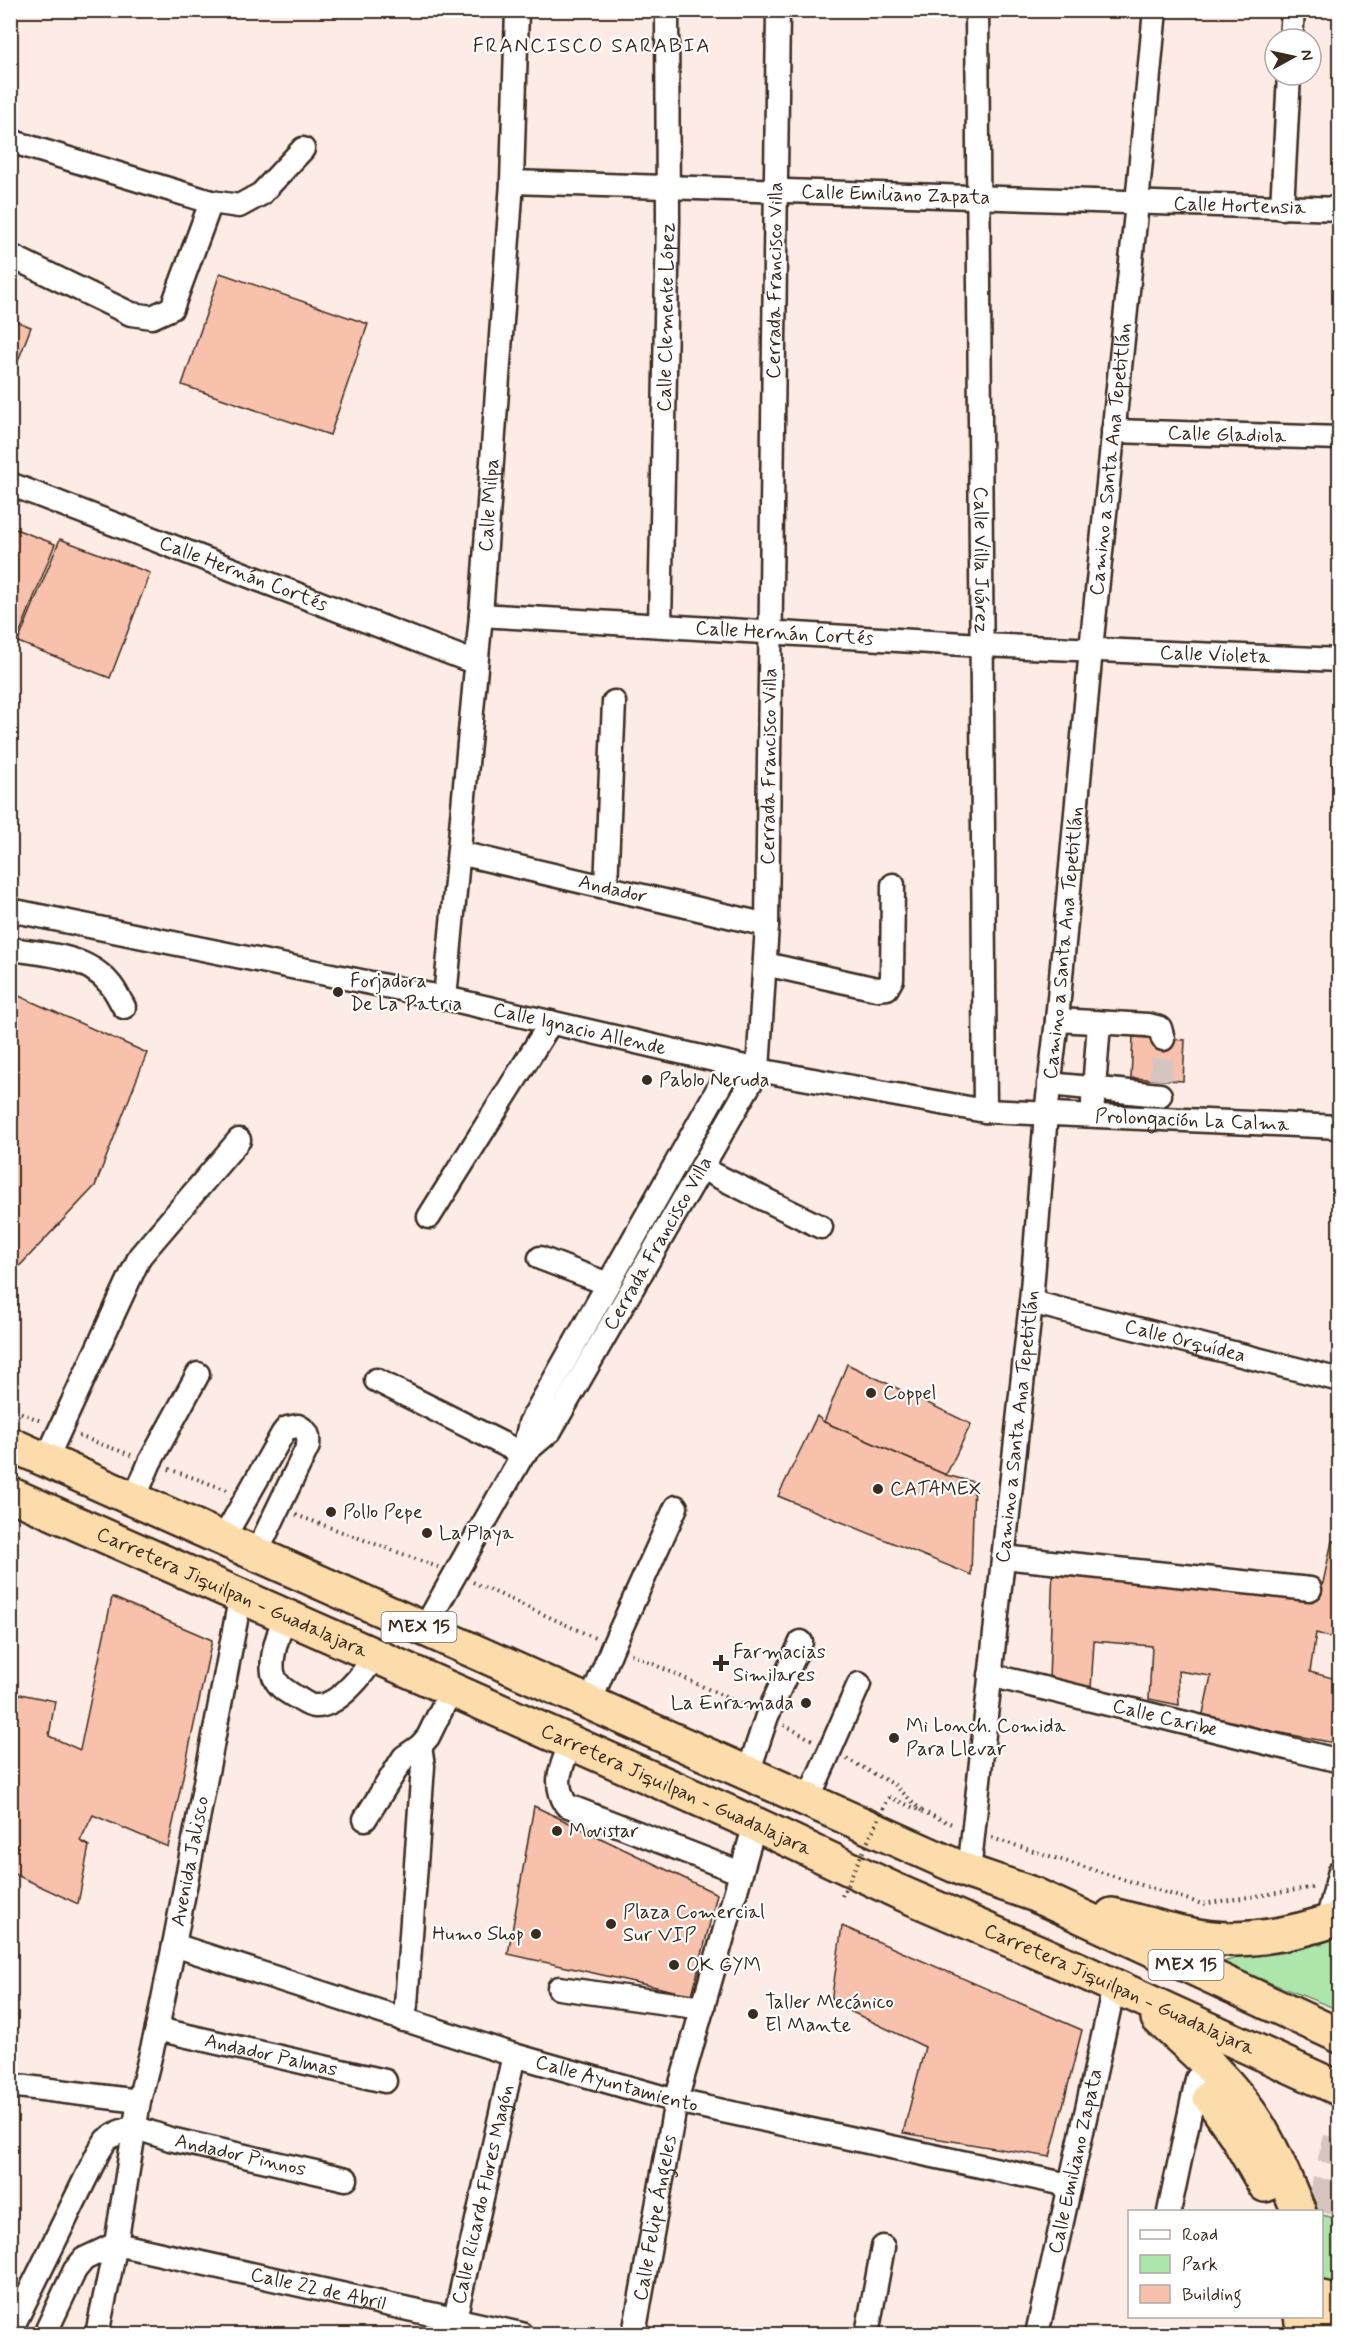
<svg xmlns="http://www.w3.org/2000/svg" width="1350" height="2345" font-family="Mynerve,sans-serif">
<rect width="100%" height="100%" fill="#fdece6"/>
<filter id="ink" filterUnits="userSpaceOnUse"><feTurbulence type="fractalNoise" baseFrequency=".0167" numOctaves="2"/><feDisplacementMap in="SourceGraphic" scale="12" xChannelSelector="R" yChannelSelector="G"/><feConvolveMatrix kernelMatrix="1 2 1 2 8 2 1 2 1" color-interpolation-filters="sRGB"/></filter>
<g filter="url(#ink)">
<!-- green -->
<g fill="#ade6aa" stroke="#748864" stroke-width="1.5">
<path d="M1339,1925V2010L1220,1963Z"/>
<path d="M1339,2195V2334L1327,2309L1322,2274V2215L1334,2218Z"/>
</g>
<!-- building -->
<g fill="#f8c1ac" stroke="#3b2a1e" stroke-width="1.5">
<path d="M220,273L368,324L330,435L182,385Z"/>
<path d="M10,319L31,327L10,382Z"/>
<path d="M10,527L55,544L17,640L10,637Z"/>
<path d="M60,539L150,573L110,678L18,642Z"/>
<path d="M10,992L147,1053L95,1186L10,1276Z"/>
<path d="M1133,1037L1185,1040L1183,1081L1131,1078Z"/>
<path d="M847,1364L971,1424L946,1475L824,1422Z"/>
<path d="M817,1416L824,1422L946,1475L974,1482L971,1575L778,1496Z"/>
<path d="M1332,1541L1340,1543V1640L1316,1633L1310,1672L1340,1680V1744L1202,1718L1211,1676L1178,1671L1179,1705L1149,1699L1152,1646L1094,1641L1091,1689L1049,1681L1053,1566L1320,1597Z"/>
<path d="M112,1597L212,1640L168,1847L93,1815L80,1841L89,1846L78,1904L10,1872V1692L55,1701L49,1736L80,1750Z"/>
<path d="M534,1806L717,1894L692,1995L508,1954Z"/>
<path d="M842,1926L1082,2030L1050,2157L903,2133L925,2047L831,2002Z"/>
</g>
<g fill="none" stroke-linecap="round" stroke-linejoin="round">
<!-- minor-tunnel -->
<path stroke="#d6c5be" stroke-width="22" stroke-dasharray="22 11" stroke-linecap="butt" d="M1161,1080L1163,1039"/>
<!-- highway-tunnel -->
<path stroke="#d6c5be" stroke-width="33" stroke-dasharray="33 16" stroke-linecap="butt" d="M1321,2212L1340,2139"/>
<defs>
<g id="minor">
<path id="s1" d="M977,10L985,1111"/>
<path d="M1291,39L1293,10"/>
<path d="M10,141L211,202L239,206L261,194L303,149"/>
<path id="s2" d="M512,182L1340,209"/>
<path d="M1282,208L1289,75"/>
<path d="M13,257L131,314L152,317L172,308L211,202"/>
<path id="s3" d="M1113,431L1340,438"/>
<path id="s4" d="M10,484L476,663"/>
<path id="s5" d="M481,615L981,645L1340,660"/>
<path id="s6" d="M660,625L668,220L667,10"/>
<path id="s7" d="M459,853L767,925"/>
<path d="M606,886L614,702"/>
<path id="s8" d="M10,910L445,998L758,1070L985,1111L1340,1127"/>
<path d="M10,949C45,954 85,955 109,983C115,989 119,999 124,1007"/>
<path d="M765,964L877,989L887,988L892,979L893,885"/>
<path id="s9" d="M445,998L481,615L512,182L517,10"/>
<path d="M1057,1020L1148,1025L1160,1028L1163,1039"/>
<path d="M1049,1084L1160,1095"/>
<path d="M1093,1102L1099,1023"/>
<path d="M701,1168L821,1227"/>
<path d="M429,1217L551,1022"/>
<path d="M540,1258L608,1284"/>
<path id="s10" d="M1031,1302L1340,1380"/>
<path d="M376,1380L523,1454"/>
<path id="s11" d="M523,1454L550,1431L758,1070L767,925L778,10"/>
<path d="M46,1460L140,1256L239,1140"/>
<path d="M134,1499L150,1462L198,1374"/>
<path d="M223,1539L283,1433L287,1428L298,1426C308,1431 309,1435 308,1446L256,1554"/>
<path d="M1003,1557L1310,1589"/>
<path d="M285,1614C280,1632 270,1654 273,1673C276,1685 284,1690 294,1696C300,1699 308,1706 314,1706C338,1708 365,1672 376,1654"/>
<path d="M424,1629L523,1454L530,1423L732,1064"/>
<path id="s12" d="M990,1675L1340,1761"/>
<path d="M590,1703L613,1646L676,1507"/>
<path d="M571,1742C562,1767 552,1780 566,1805L741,1873"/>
<path d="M748,1773L767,1716L801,1642"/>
<path d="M808,1800L859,1684"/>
<path d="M365,1819L404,1757L420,1746L428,1737L452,1688"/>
<path id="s13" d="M969,1872L1031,1302L1046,1114L1057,1020L1091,649L1137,203L1155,10"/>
<path d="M1327,1922L1340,1871"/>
<path id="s14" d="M174,1945L514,2055L676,2101L1069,2185"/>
<path d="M559,1988L703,2008"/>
<path d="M403,2020L406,2005L423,1766L420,1746"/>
<path id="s15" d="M157,2029L385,2081"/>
<path d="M10,2085L139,2101"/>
<path d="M1169,2212L1197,2079"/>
<path id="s16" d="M116,2244L521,2334"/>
<path id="s17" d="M10,2332L98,2153L106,2140L119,2132L134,2127L170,2139L346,2179"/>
<path id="s18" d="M452,2332L514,2055"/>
<path d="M45,2334L75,2270L84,2259L116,2244"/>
<path id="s19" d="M97,2334L116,2244L139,2101L157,2029L174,1945L241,1594"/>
<path id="s20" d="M634,2334L676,2101L755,1824"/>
<path d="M867,2334L883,2247"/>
<path id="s21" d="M1037,2334L1114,1987"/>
</g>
<g id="highway">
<path d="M10,1444L969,1872L1033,1894L1340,2036"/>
<path id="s22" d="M10,1494L755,1824L899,1892L1075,1968L1340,2089"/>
<path d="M1112,1915C1150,1924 1191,1939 1230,1939C1266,1939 1306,1930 1340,1918"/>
<path d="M1158,2018C1194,2050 1234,2085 1259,2127C1275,2154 1287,2183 1299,2212"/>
<path d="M1210,2097L1236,2135L1265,2185"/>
<path d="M1322,2298L1329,2334"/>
<path d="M1301,2316L1304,2334"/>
</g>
</defs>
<!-- minor casing -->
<use href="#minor" stroke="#3b2a1e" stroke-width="27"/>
<!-- highway casing -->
<use href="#highway" stroke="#3b2a1e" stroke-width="38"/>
<!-- path -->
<g stroke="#3b2a1e" stroke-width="4" stroke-dasharray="1.5 4.5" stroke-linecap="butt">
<path d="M10,1408L41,1421"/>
<path d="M79,1436L131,1455"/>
<path d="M169,1469L230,1491"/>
<path d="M296,1515L438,1567"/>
<path d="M473,1582L597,1639"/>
<path d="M631,1654L750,1708"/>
<path d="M784,1725L814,1741"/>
<path d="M847,1759L895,1785L924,1813"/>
<path d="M889,1797L954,1825"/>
<path d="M992,1838L1202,1904L1316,1887"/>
</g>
<!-- minor -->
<use href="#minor" stroke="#fff" stroke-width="22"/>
<!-- highway -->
<use href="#highway" stroke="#fddcac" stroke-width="33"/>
<!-- path-bridge -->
<path stroke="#3b2a1e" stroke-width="4" stroke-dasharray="1.5 4.5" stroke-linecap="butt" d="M842,1896L889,1797"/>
</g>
</g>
<!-- markers -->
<g fill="#3b2a1e" stroke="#fff" stroke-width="2">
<circle cx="338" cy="992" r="6"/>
<circle cx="647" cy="1080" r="6"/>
<circle cx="871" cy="1393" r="6"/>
<circle cx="878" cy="1489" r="6"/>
<circle cx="331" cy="1512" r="6"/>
<circle cx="427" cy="1533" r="6"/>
<path d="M718 1654h6v6h6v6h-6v6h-6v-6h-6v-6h6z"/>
<circle cx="806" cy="1703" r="6"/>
<circle cx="894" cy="1738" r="6"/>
<circle cx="557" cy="1831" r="6"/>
<circle cx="611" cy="1924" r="6"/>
<circle cx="536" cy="1934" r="6"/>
<circle cx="674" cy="1965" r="6"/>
<circle cx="753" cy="2014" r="6"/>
</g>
<g text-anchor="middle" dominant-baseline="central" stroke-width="4.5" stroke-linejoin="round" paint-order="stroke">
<!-- shield labels -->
<g fill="#fff" stroke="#766a62" stroke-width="1.5">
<rect x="381.5" y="1612" width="75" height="30" rx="4.5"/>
<rect x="1148.5" y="1950" width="75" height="30" rx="4.5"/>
</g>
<g font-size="18" font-weight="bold" fill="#3b2a1e">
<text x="419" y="1627">MEX 15</text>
<text x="1186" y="1965">MEX 15</text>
</g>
<!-- street labels -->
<g font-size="20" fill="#3b2a1e" stroke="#fff">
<text stroke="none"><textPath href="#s2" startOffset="384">Calle Emiliano Zapata</textPath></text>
<text stroke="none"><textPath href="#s2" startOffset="728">Calle Hortensia</textPath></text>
<text stroke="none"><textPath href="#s11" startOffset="1242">Cerrada Francisco Villa</textPath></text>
<text stroke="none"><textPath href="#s6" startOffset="308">Calle Clemente López</textPath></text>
<text stroke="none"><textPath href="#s3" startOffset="114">Calle Gladiola</textPath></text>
<text stroke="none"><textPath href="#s13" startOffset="1420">Camino a Santa Ana Tepetitlán</textPath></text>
<text stroke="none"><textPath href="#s9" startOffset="495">Calle Milpa</textPath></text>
<text stroke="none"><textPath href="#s1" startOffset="550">Calle Villa Juárez</textPath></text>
<text stroke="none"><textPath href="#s4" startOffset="250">Calle Hernán Cortés</textPath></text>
<text stroke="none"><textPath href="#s5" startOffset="304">Calle Hernán Cortés</textPath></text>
<text stroke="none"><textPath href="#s5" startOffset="735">Calle Violeta</textPath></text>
<text stroke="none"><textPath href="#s11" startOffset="756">Cerrada Francisco Villa</textPath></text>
<text stroke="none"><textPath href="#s7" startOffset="158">Andador</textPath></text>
<text stroke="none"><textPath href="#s13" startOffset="934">Camino a Santa Ana Tepetitlán</textPath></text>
<text stroke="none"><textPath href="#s8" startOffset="582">Calle Ignacio Allende</textPath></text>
<text stroke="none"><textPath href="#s8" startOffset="1203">Prolongación La Calma</textPath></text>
<text stroke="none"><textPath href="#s11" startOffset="252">Cerrada Francisco Villa</textPath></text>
<text stroke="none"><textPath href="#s10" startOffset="159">Calle Orquídea</textPath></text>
<text stroke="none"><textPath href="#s13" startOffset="448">Camino a Santa Ana Tepetitlán</textPath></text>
<text stroke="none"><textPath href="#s22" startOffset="243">Carretera Jiquilpan - Guadalajara</textPath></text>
<text stroke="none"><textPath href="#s12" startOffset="180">Calle Caribe</textPath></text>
<text stroke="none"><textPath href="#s22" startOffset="729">Carretera Jiquilpan - Guadalajara</textPath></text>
<text stroke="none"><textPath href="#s19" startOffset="482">Avenida Jalisco</textPath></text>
<text stroke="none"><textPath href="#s22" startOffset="1215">Carretera Jiquilpan - Guadalajara</textPath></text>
<text stroke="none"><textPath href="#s15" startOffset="117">Andador Palmas</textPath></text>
<text stroke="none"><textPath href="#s14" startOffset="464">Calle Ayuntamiento</textPath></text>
<text stroke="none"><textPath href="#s17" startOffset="356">Andador Pinnos</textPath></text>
<text stroke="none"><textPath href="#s21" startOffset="177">Calle Emiliano Zapata</textPath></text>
<text stroke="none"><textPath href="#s18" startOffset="141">Calle Ricardo Flores Magón</textPath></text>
<text stroke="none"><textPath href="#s20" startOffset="118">Calle Felipe Ángeles</textPath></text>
<text stroke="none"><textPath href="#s16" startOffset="207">Calle 22 de Abril</textPath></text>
</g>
<!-- poi labels -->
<g font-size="20" fill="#3b2a1e" stroke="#fff" text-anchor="start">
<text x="350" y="981">Forjadora<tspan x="350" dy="23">De La Patria</tspan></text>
<text x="659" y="1080">Pablo Neruda</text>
<text x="883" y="1393">Coppel</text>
<text x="890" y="1489">CATAMEX</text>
<text x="343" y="1512">Pollo Pepe</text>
<text x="439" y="1533">La Playa</text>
<text x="733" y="1652">Farmacias<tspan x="733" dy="23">Similares</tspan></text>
<text x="794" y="1703" text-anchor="end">La Enramada</text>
<text x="906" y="1726">Mi Lonch. Comida<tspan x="906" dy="23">Para Llevar</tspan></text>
<text x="569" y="1831">Movistar</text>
<text x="623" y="1912">Plaza Comercial<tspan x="623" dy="23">Sur VIP</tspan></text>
<text x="524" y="1934" text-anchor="end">Humo Shop</text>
<text x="686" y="1965">OK GYM</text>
<text x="765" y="2002">Taller Mecánico<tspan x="765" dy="23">El Mante</tspan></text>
</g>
<!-- neighbourhood labels -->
<g font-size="21" letter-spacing="1.5" fill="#3b2a1e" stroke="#fff">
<text x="592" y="46">FRANCISCO SARABIA</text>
</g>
</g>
<!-- margin -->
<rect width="1350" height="2345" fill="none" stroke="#fff" stroke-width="36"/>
<rect x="18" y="18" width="1314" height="2309" fill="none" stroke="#3b2a1e" stroke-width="2" filter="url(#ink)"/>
<!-- legend -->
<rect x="1128" y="2210" width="195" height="108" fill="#ffffff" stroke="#b1aaa5" stroke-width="1.5"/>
<rect x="1140" y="2230" width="30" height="9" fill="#ffffff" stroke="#b1aaa5" stroke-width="1.5"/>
<text x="1182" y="2240" font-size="18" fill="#3b2a1e">Road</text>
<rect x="1140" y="2255" width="30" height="18" fill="#ade6aa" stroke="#b1aaa5" stroke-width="1.5"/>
<text x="1182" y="2270" font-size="18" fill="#3b2a1e">Park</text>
<rect x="1140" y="2285" width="30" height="18" fill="#f8c1ac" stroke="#b1aaa5" stroke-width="1.5"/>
<text x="1182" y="2300" font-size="18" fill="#3b2a1e">Building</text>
<!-- north arrow -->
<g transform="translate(1293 57) rotate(82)"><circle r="28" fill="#ffffff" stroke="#b1aaa5" stroke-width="1.5"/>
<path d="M0-4.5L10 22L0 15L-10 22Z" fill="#3b2a1e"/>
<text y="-9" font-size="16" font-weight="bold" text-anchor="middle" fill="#3b2a1e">N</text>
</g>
</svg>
